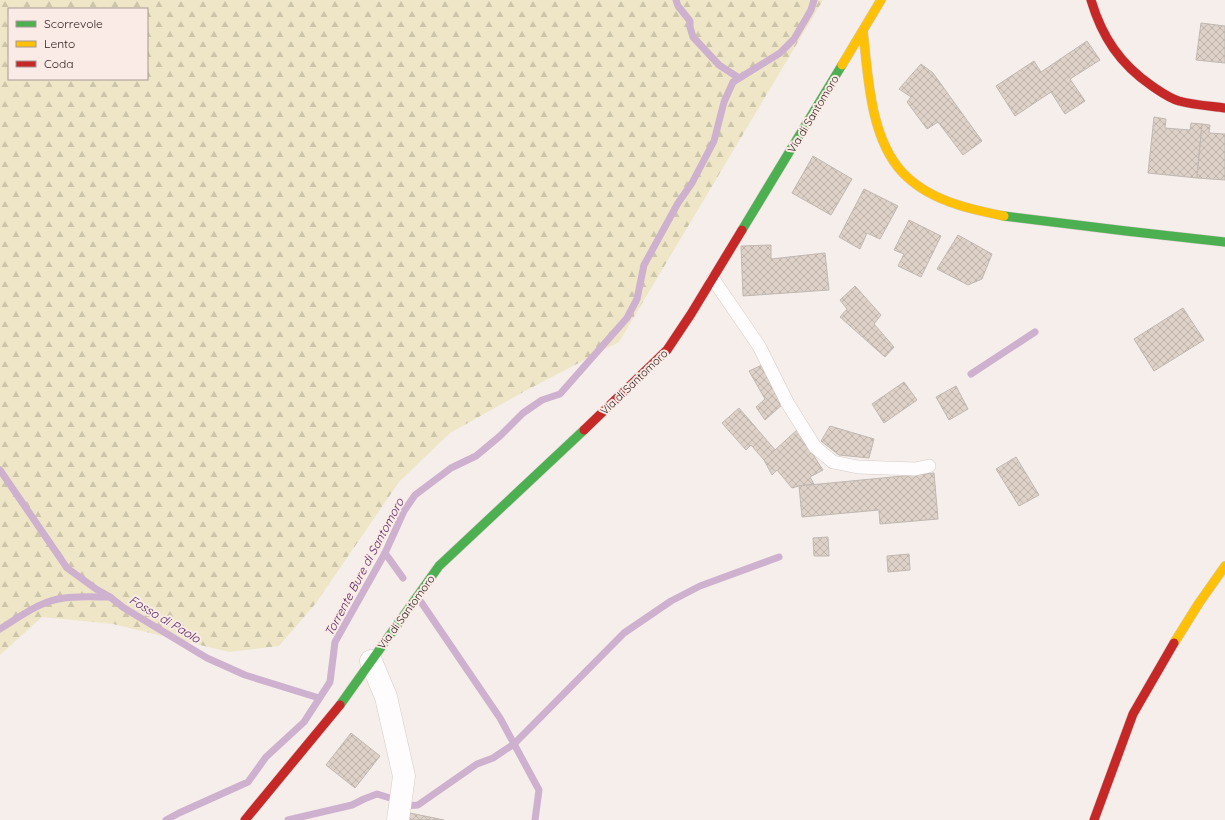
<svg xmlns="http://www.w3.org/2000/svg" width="1225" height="820" font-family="Quicksand,sans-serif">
<defs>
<pattern id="forest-firs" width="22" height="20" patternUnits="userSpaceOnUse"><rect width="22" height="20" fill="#efe6c7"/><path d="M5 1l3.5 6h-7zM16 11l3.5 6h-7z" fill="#cdc5aa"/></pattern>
<pattern id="building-cross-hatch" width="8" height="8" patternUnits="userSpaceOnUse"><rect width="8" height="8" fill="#ded1c7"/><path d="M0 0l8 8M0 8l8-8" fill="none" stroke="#beb3aa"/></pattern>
</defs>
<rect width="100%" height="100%" fill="#f6eeeb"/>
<!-- forest -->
<path fill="url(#forest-firs)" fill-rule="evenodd" d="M0,0H823L619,342L525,391L450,433L399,482L316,603L279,646L229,652L113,624L42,617L0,655ZM9,9H147V79H9Z"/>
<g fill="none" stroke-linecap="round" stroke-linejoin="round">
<!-- stream -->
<g stroke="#ceb0cf" stroke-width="7">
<path d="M676,0L678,6L690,21V27L693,37L719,65L739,78"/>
<path d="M971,374L1035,332"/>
<path d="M0,470L67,568L96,589L110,597L124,608L207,658L245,675L319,698"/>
<path d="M385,553L403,578"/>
<path d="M421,602L500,718L539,790L535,820"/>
<path d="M0,629C15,620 29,609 45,603C65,595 89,597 110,597"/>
<path d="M166,820L179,813L248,782L266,757L304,722L330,682L335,642L385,553L404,511L415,495L451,468L476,456L500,436L523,413L542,400L560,394L627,318L637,299L644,265L678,203L692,183L714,141L724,102L733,82L780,53L794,39L811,10L814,0"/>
<path d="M288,820L352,805L364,799L377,794L390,798L404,806L418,805L477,764L493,758L514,744L624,633L671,601L700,586L779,557"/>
</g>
</g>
<!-- building -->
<g fill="url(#building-cross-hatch)" stroke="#c0b8b2">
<path d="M1201,23L1225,26V63L1196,60Z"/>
<path d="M1087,41L1100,60L1070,79L1085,101L1065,114L1051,92L1015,116L996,86L1034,61L1041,72Z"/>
<path d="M921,64L933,73L982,141L963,155L938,122L927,129L907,102L911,97L899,89Z"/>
<path d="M1154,117L1166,119L1165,128L1190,130L1191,123L1202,124L1197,178L1148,173Z"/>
<path d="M1202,124L1210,125L1209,133L1225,134V180L1197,178Z"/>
<path d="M813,156L852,179L831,215L792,193Z"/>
<path d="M864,189L898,206L880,239L867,233L860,249L839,237Z"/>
<path d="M909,220L941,236L921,277L898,266L904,254L894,250Z"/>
<path d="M958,235L992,254L982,279L968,285L937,269Z"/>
<path d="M771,245V259L825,253L829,290L743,296L741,246Z"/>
<path d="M855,286L881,315L874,324L894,347L885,357L840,317L847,309L840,300Z"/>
<path d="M1183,308L1204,340L1154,371L1134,339Z"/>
<path d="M762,365L783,404L765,420L756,407L765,399L749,371Z"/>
<path d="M904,382L917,400L884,423L872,404Z"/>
<path d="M956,386L968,409L949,420L936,397Z"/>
<path d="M739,408L776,451L764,460L751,445L746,450L722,423Z"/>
<path d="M830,426L874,439L869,458L839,455L821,441Z"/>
<path d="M797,430L823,470L810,477L814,484L799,486L792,488L777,470L772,475L764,460Z"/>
<path d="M1016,457L1039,495L1019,506L996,469Z"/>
<path d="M934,473L938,519L880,524L879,510L802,517L799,486Z"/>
<path d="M828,537L829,556H814L813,538Z"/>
<path d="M909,554L910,570L888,572L887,556Z"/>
<path d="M351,733L380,756L355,788L326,765Z"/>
<path d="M410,813L444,820H409Z"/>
</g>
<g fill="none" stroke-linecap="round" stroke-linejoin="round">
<defs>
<path id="lane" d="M713,279L759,346L788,404L815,447L833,462L858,467L915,469L929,466"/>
<path id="street" d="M371,661L386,697L404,776L398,820"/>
<g id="fast">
<path d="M1004,216L1126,231L1225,242"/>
<path d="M742,230L842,65"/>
<path d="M340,705L439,566L584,430"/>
</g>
<g id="slow">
<path d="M863,31C868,76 870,137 902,172C928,200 968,209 1004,216"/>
<path d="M842,65L881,0"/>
<path d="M1174,643L1199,603L1225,566"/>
</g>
<g id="jam">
<path d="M1091,0C1102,37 1120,64 1152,86C1161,92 1169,98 1179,101C1194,105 1210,106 1225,108"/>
<path d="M584,430L667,350L691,314L742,230"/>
<path d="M245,820L340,705"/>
<path d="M1094,820L1133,714L1174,643"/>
</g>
</defs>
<!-- lane casing -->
<use href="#lane" stroke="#d5cbc8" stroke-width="14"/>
<!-- street casing -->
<use href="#street" stroke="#d5cbc8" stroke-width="23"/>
<!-- fast casing -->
<use href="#fast" stroke="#d5cbc8" stroke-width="10"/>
<!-- slow casing -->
<use href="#slow" stroke="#d5cbc8" stroke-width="10"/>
<!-- jam casing -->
<use href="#jam" stroke="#d5cbc8" stroke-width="10"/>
<!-- lane -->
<use href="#lane" stroke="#fefcfc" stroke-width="13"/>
<!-- street -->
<use href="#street" stroke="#fefcfc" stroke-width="22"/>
<!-- fast -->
<use href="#fast" stroke="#4caf50" stroke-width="9"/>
<!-- slow -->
<use href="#slow" stroke="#ffc107" stroke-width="9"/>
<!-- jam -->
<use href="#jam" stroke="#c62828" stroke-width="9"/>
</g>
<g text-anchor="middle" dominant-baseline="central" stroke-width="4" stroke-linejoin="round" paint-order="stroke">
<!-- street labels -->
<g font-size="11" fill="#271917" stroke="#faebe7">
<text transform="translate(813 114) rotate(-59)">Via di Santomoro</text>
<text transform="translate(634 382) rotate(-44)">Via di Santomoro</text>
<text transform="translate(406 612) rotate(-54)">Via di Santomoro</text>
</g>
<!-- water labels -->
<g font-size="12" font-style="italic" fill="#56255d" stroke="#faebe7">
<text transform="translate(364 567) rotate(-62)">Torrente Bure di Santomoro</text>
<text transform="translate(165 619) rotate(31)">Fosso di Paolo</text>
</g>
</g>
<!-- legend -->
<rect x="8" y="8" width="140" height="72" fill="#faebe7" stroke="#a69794"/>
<rect x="16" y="21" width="20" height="6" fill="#4caf50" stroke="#a69794"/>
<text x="44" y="28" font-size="12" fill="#271917">Scorrevole</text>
<rect x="16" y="41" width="20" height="6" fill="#ffc107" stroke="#a69794"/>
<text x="44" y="48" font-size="12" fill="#271917">Lento</text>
<rect x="16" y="61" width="20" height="6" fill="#c62828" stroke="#a69794"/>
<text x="44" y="68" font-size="12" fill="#271917">Coda</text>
</svg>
